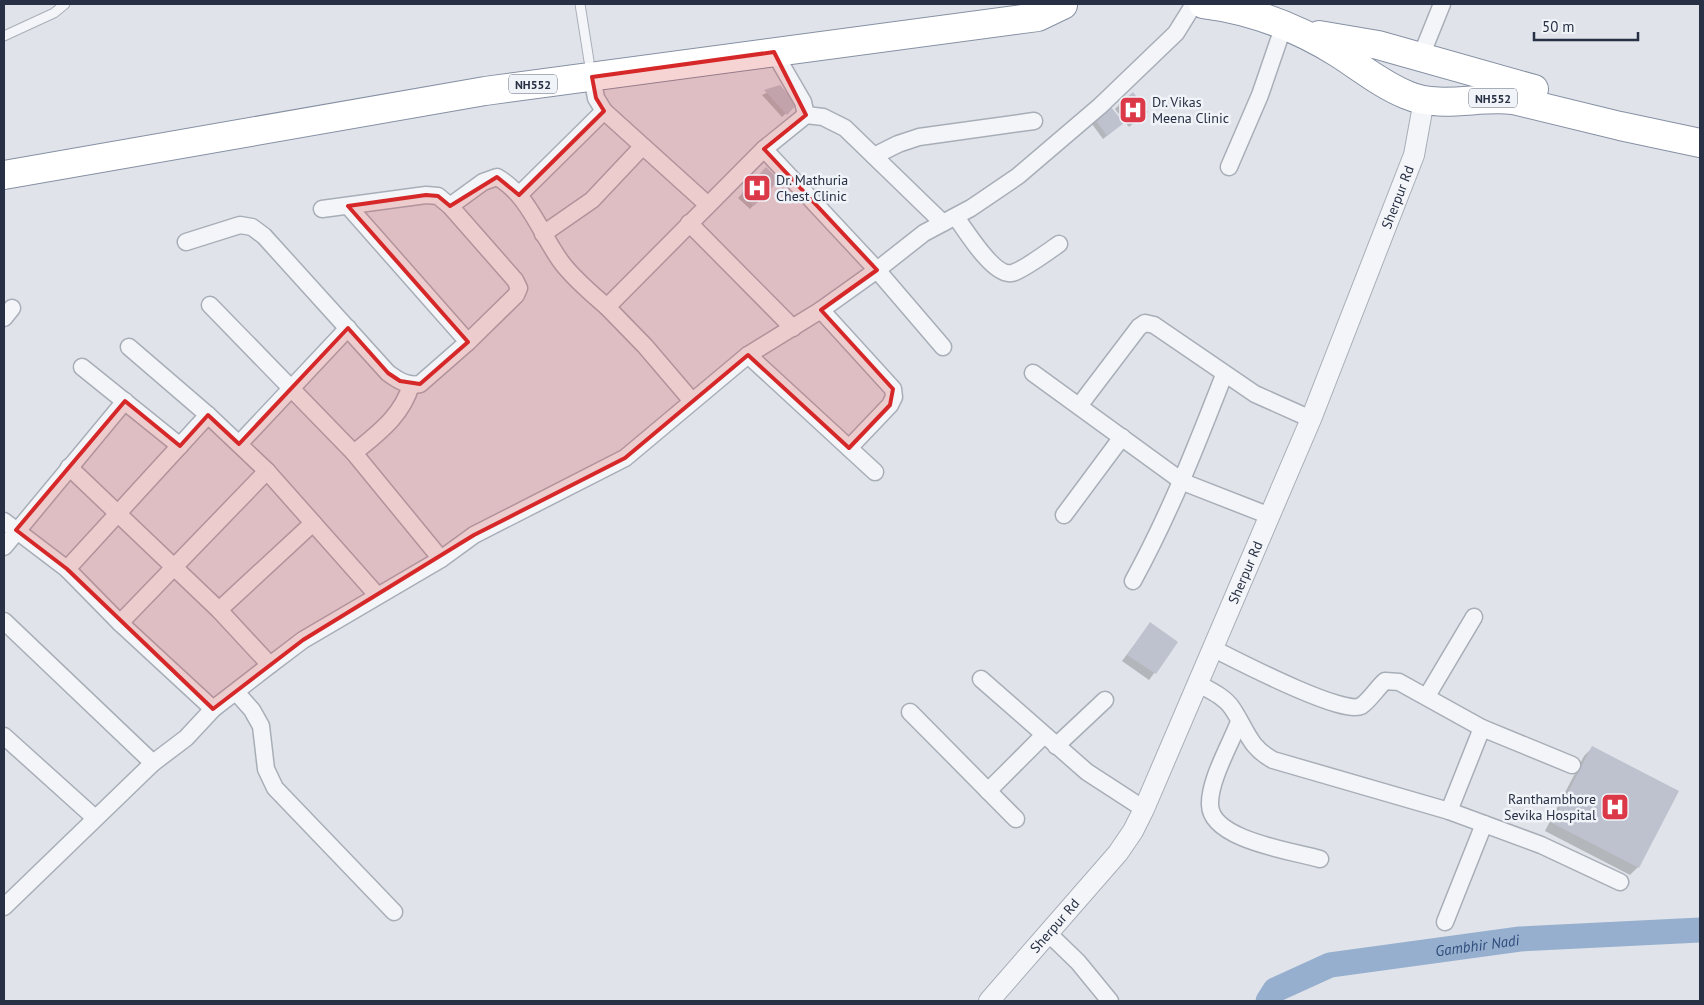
<svg xmlns="http://www.w3.org/2000/svg" width="1704" height="1005" font-family="'PT Sans',sans-serif">
<rect width="100%" height="100%" fill="#e0e4ea"/>
<!-- shadow -->
<g fill="#0003">
<path d="M780,87L796,104L782,117L762,95Z"/>
<path d="M1118,106L1143,115L1129,127L1115,109Z"/>
<path d="M1111,109L1118,127L1103,139L1092,124Z"/>
<path d="M766,169L778,180L750,209L738,198Z"/>
<path d="M1150,624L1177,642L1149,680L1122,661Z"/>
<path d="M1592,748L1638,867L1630,875L1545,831L1584,756Z"/>
</g>
<g fill="none" stroke-linecap="round" stroke-linejoin="round">
<!-- river -->
<path stroke="#97afce" stroke-width="25" id="s1" d="M1268,1001L1275,990L1330,965L1520,939L1700,930"/>
</g>
<!-- building -->
<g fill="#bdc2ce">
<path d="M780,85L797,104L787,115L764,90Z"/>
<path d="M1133,92L1148,112L1133,124L1118,105Z"/>
<path d="M1111,107L1124,123L1107,136L1095,119Z"/>
<path d="M766,167L779,180L754,206L741,194Z"/>
<path d="M1150,622L1178,642L1156,674L1127,655Z"/>
<path d="M1592,746L1679,791L1639,868L1552,823Z"/>
</g>
<g fill="none" stroke-linecap="round" stroke-linejoin="round">
<defs>
<g id="service">
<path d="M580,4L589,61"/>
<path d="M4,36L54,13L65,4"/>
</g>
<g id="minor">
<path d="M774,52L803,102L806,115L764,149L877,270L943,347"/>
<path d="M1421,56L1442,4"/>
<path d="M592,77L596,98L604,111L708,205"/>
<path d="M806,115L823,117L845,128L943,223"/>
<path d="M874,156L898,144L919,137L1034,121"/>
<path d="M1229,167L1260,95L1284,25"/>
<path d="M519,195L604,111"/>
<path d="M348,206L468,342"/>
<path d="M450,206L483,182L497,177C529,195 541,235 562,263C575,280 591,293 607,307"/>
<path d="M956,217C966,231 994,277 1012,273C1022,271 1049,251 1059,244"/>
<path d="M689,223L793,328"/>
<path d="M543,234L592,200L642,147"/>
<path d="M186,242L240,225L252,227L264,236L388,373C399,381 407,386 420,384L468,342L516,295L519,288L515,280L450,206L438,196L426,195L322,209"/>
<path d="M210,305L354,453L441,559"/>
<path d="M821,310L893,389L894,397L890,405L849,448"/>
<path d="M4,318L12,308"/>
<path d="M129,347L208,415L267,471L377,595"/>
<path d="M748,355L875,472"/>
<path d="M82,367L180,446"/>
<path d="M1033,373L1183,482L1270,516"/>
<path d="M692,401L645,346L607,307L764,149"/>
<path d="M1079,406L1139,327L1145,323L1154,325L1255,394L1311,419"/>
<path d="M239,444L348,328"/>
<path d="M354,453C378,433 402,416 411,385"/>
<path d="M69,467L219,610L270,665"/>
<path d="M1064,515L1122,437"/>
<path d="M4,521L67,569L120,623L213,709"/>
<path d="M4,547L125,401"/>
<path d="M67,569L208,415"/>
<path d="M1133,581C1170,513 1196,447 1224,375"/>
<path d="M219,610L313,523"/>
<path d="M4,621L153,763"/>
<path d="M120,623L267,471"/>
<path d="M1212,648C1234,659 1343,716 1361,706C1370,700 1377,688 1385,681L1399,682L1482,728L1572,765"/>
<path d="M981,679L1087,772L1144,809"/>
<path d="M1197,683C1209,690 1224,696 1232,708C1247,730 1248,746 1273,760L1449,811L1541,845L1620,882"/>
<path d="M236,692L252,710L261,726L266,769L275,788L394,912"/>
<path d="M1427,696L1474,617"/>
<path d="M910,712L1016,819"/>
<path d="M1239,722C1230,745 1209,781 1210,805C1211,840 1292,851 1320,859"/>
<path d="M4,736L95,818"/>
<path d="M1056,746L1105,700"/>
<path d="M988,791L1044,735"/>
<path d="M1449,811L1482,728"/>
<path d="M4,907L153,763L186,738L213,709L270,665L303,640L441,559L474,535L625,458L748,355L821,310L877,270L924,233L971,208L1018,176L1100,106L1176,33L1194,4"/>
<path d="M1445,922L1484,824"/>
<path d="M1048,933L1078,962L1110,1001"/>
</g>
<g id="tertiary">
<path id="s2" d="M989,1001L1118,853L1133,831L1144,809L1311,419L1414,155L1424,100"/>
</g>
<g id="trunk">
<path d="M1203,4C1252,10 1296,27 1338,53C1360,67 1382,85 1407,95C1439,109 1479,96 1513,100L1620,126L1700,143"/>
<path d="M1319,35L1378,45L1534,89"/>
<path d="M4,175L485,91L1038,17L1063,5"/>
</g>
</defs>
<!-- service casing -->
<use href="#service" stroke="#a8aeb8" stroke-width="11"/>
<!-- minor casing -->
<use href="#minor" stroke="#a8aeb8" stroke-width="19"/>
<!-- tertiary casing -->
<use href="#tertiary" stroke="#a8aeb8" stroke-width="22"/>
<!-- trunk casing -->
<use href="#trunk" stroke="#8690a3" stroke-width="30"/>
<!-- service -->
<use href="#service" stroke="#f3f5f8" stroke-width="9"/>
<!-- minor -->
<use href="#minor" stroke="#f3f5f8" stroke-width="16"/>
<!-- tertiary -->
<use href="#tertiary" stroke="#f3f5f8" stroke-width="20"/>
<!-- trunk -->
<use href="#trunk" stroke="#fff" stroke-width="28"/>
</g>
<!-- marked area -->
<path fill="#d62828" fill-opacity="0.2" stroke="#d62828" stroke-width="4" stroke-linejoin="round" d="M774,52L806,115L764,149L877,270L821,310L893,389L890,405L849,448L748,355L625,458L474,535L303,640L213,709L67,569L16,530L125,401L180,446L208,415L239,444L348,328L388,373L400,381L420,384L468,342L348,206L426,195L438,196L450,206L497,177L519,195L604,111L596,98L592,77Z"/>
<!-- icons -->
<defs>
<symbol id="hospital-square" viewBox="-11 -11 22 22"><rect x="-9" y="-9" width="18" height="18" rx="4" fill="#dc3948" stroke="#f0f3f8"/><path d="M-5-5h3v3.5h4V-5h3V5h-3V1.5h-4V5h-3Z" fill="#fff"/></symbol>
</defs>
<g fill-rule="evenodd">
<use href="#hospital-square" x="1117" y="94" width="32" height="32"/>
<use href="#hospital-square" x="741" y="172" width="32" height="32"/>
<use href="#hospital-square" x="1599" y="791" width="32" height="32"/>
</g>
<g text-anchor="middle" dominant-baseline="central" stroke-width="5" stroke-linejoin="round" paint-order="stroke">
<!-- shield labels -->
<g fill="#f0f3f8" stroke="#636a7a" stroke-width="1">
<rect x="509" y="74.5" width="48" height="19" rx="4"/>
<rect x="1469" y="88.5" width="48" height="19" rx="4"/>
</g>
<g font-size="12" font-weight="bold" fill="#273044">
<text x="533" y="84">NH552</text>
<text x="1493" y="98">NH552</text>
</g>
<!-- poi labels -->
<g font-size="14" fill="#273044" stroke="#f0f3f8" text-anchor="start">
<text x="1152" y="102">Dr. Vikas<tspan x="1152" dy="16">Meena Clinic</tspan></text>
<text x="776" y="180">Dr. Mathuria<tspan x="776" dy="16">Chest Clinic</tspan></text>
<text x="1596" y="799" text-anchor="end">Ranthambhore<tspan x="1596" dy="16">Sevika Hospital</tspan></text>
</g>
<!-- street labels -->
<g font-size="14" fill="#273044" stroke="#f0f3f8">
<text stroke="none"><textPath href="#s2" startOffset="910">Sherpur Rd</textPath></text>
<text stroke="none"><textPath href="#s2" startOffset="505">Sherpur Rd</textPath></text>
<text stroke="none"><textPath href="#s2" startOffset="100">Sherpur Rd</textPath></text>
</g>
<!-- water labels -->
<g font-size="15" font-style="italic" fill="#2d4c7c" stroke="#f0f3f8">
<text stroke="none"><textPath href="#s1" startOffset="222">Gambhir Nadi</textPath></text>
</g>
</g>
<!-- border -->
<rect width="1704" height="1005" fill="none" stroke="#273044" stroke-width="10"/>
<!-- scale -->
<path d="M1534 32v8h104v-8" fill="none" stroke="#273044" stroke-width="2.5"/>
<text x="1542" y="32" font-size="15" fill="#273044" stroke="#f0f3f8" stroke-width="4" paint-order="stroke">50 m</text>
</svg>
